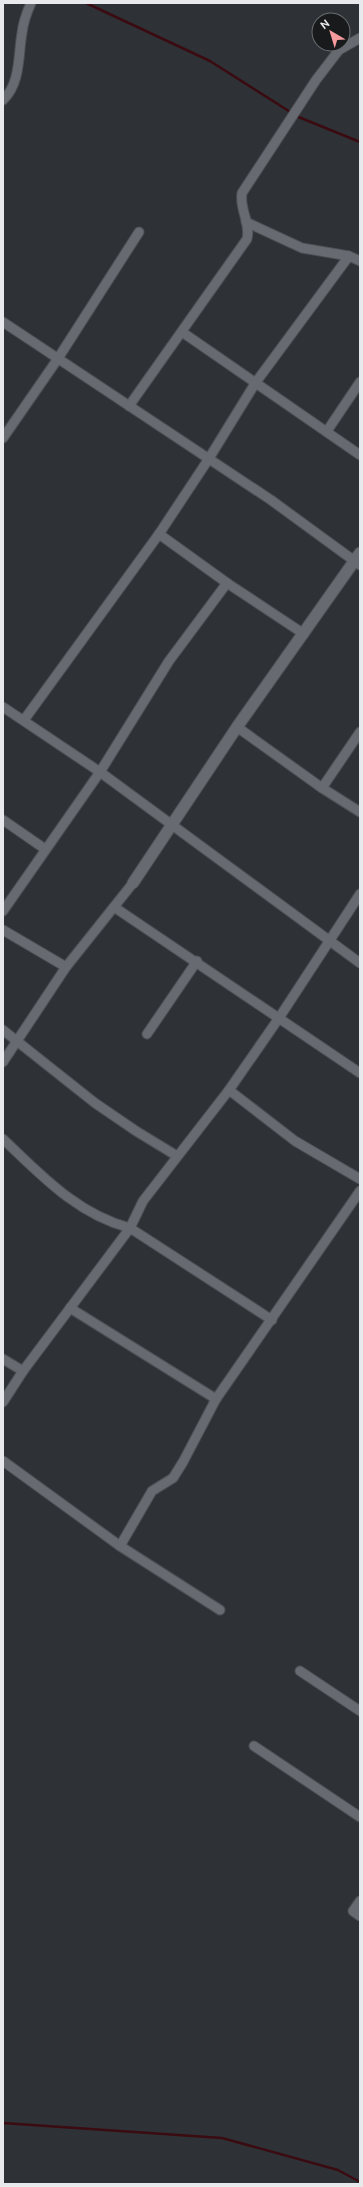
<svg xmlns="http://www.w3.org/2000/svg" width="363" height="2187" font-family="Ubuntu,sans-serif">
<rect width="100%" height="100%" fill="#2e3237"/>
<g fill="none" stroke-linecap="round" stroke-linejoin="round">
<!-- stream -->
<g stroke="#3a0b10" stroke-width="2.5">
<path d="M86,3L210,61L292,113"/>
<path d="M296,116L360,142"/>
<path d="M3,2123L222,2138L338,2170L360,2182"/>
</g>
<defs>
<g id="minor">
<path d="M3,100C21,83 18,55 22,33C23,23 27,12 31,3"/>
<path d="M246,222L302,248L349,256L360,261"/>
<path d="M3,322L271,500L360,565"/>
<path d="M182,332L360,455"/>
<path d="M129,406L247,239C251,223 239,209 242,193L316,80L339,50L360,38"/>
<path d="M327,431L360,382"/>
<path d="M3,438L57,360L139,232"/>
<path d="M159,534L227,583L304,634"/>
<path d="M3,707L100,772L360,963"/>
<path d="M24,720L159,534L208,460L256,382L349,256"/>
<path d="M237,727L322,788L360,812"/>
<path d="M322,788L360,732"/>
<path d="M3,820L45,849"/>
<path d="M360,894L279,1018L229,1090L295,1141L360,1179"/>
<path d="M114,907L360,1073"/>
<path d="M3,911L100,772L169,661L227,583"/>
<path d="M3,930L66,967"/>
<path d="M3,1030L95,1103L136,1131L177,1156"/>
<path d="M147,1034L197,961"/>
<path d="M3,1062L66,967L133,883"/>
<path d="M3,1139C41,1175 78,1215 130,1228L272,1320"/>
<path d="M70,1308L216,1399"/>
<path d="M3,1359L23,1371L3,1402"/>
<path d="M23,1371L130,1228L143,1201L229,1090"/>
<path d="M3,1461L120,1546L220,1610"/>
<path d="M120,1546L152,1491L173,1478L183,1462L216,1399L360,1191"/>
<path d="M300,1671L360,1711"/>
<path d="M254,1746L360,1817"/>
<path d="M360,1901L353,1911L360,1916"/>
</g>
<path id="tertiary" d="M133,883L237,727L360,553"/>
</defs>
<!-- minor casing -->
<use href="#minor" stroke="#4c5055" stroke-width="11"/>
<!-- tertiary casing -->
<use href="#tertiary" stroke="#4c5055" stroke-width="13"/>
<!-- minor -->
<use href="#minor" stroke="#676b71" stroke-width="9"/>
<!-- tertiary -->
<use href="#tertiary" stroke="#676b71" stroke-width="11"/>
</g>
<!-- border -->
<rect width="363" height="2187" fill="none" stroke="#e7e9ed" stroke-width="8"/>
<!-- north arrow -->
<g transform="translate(331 32) rotate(322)"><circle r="19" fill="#181a1c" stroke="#6b6d70"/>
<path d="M0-3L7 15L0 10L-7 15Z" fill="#f59b9d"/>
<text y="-6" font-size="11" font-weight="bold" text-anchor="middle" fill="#e7e9ed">N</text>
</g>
</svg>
